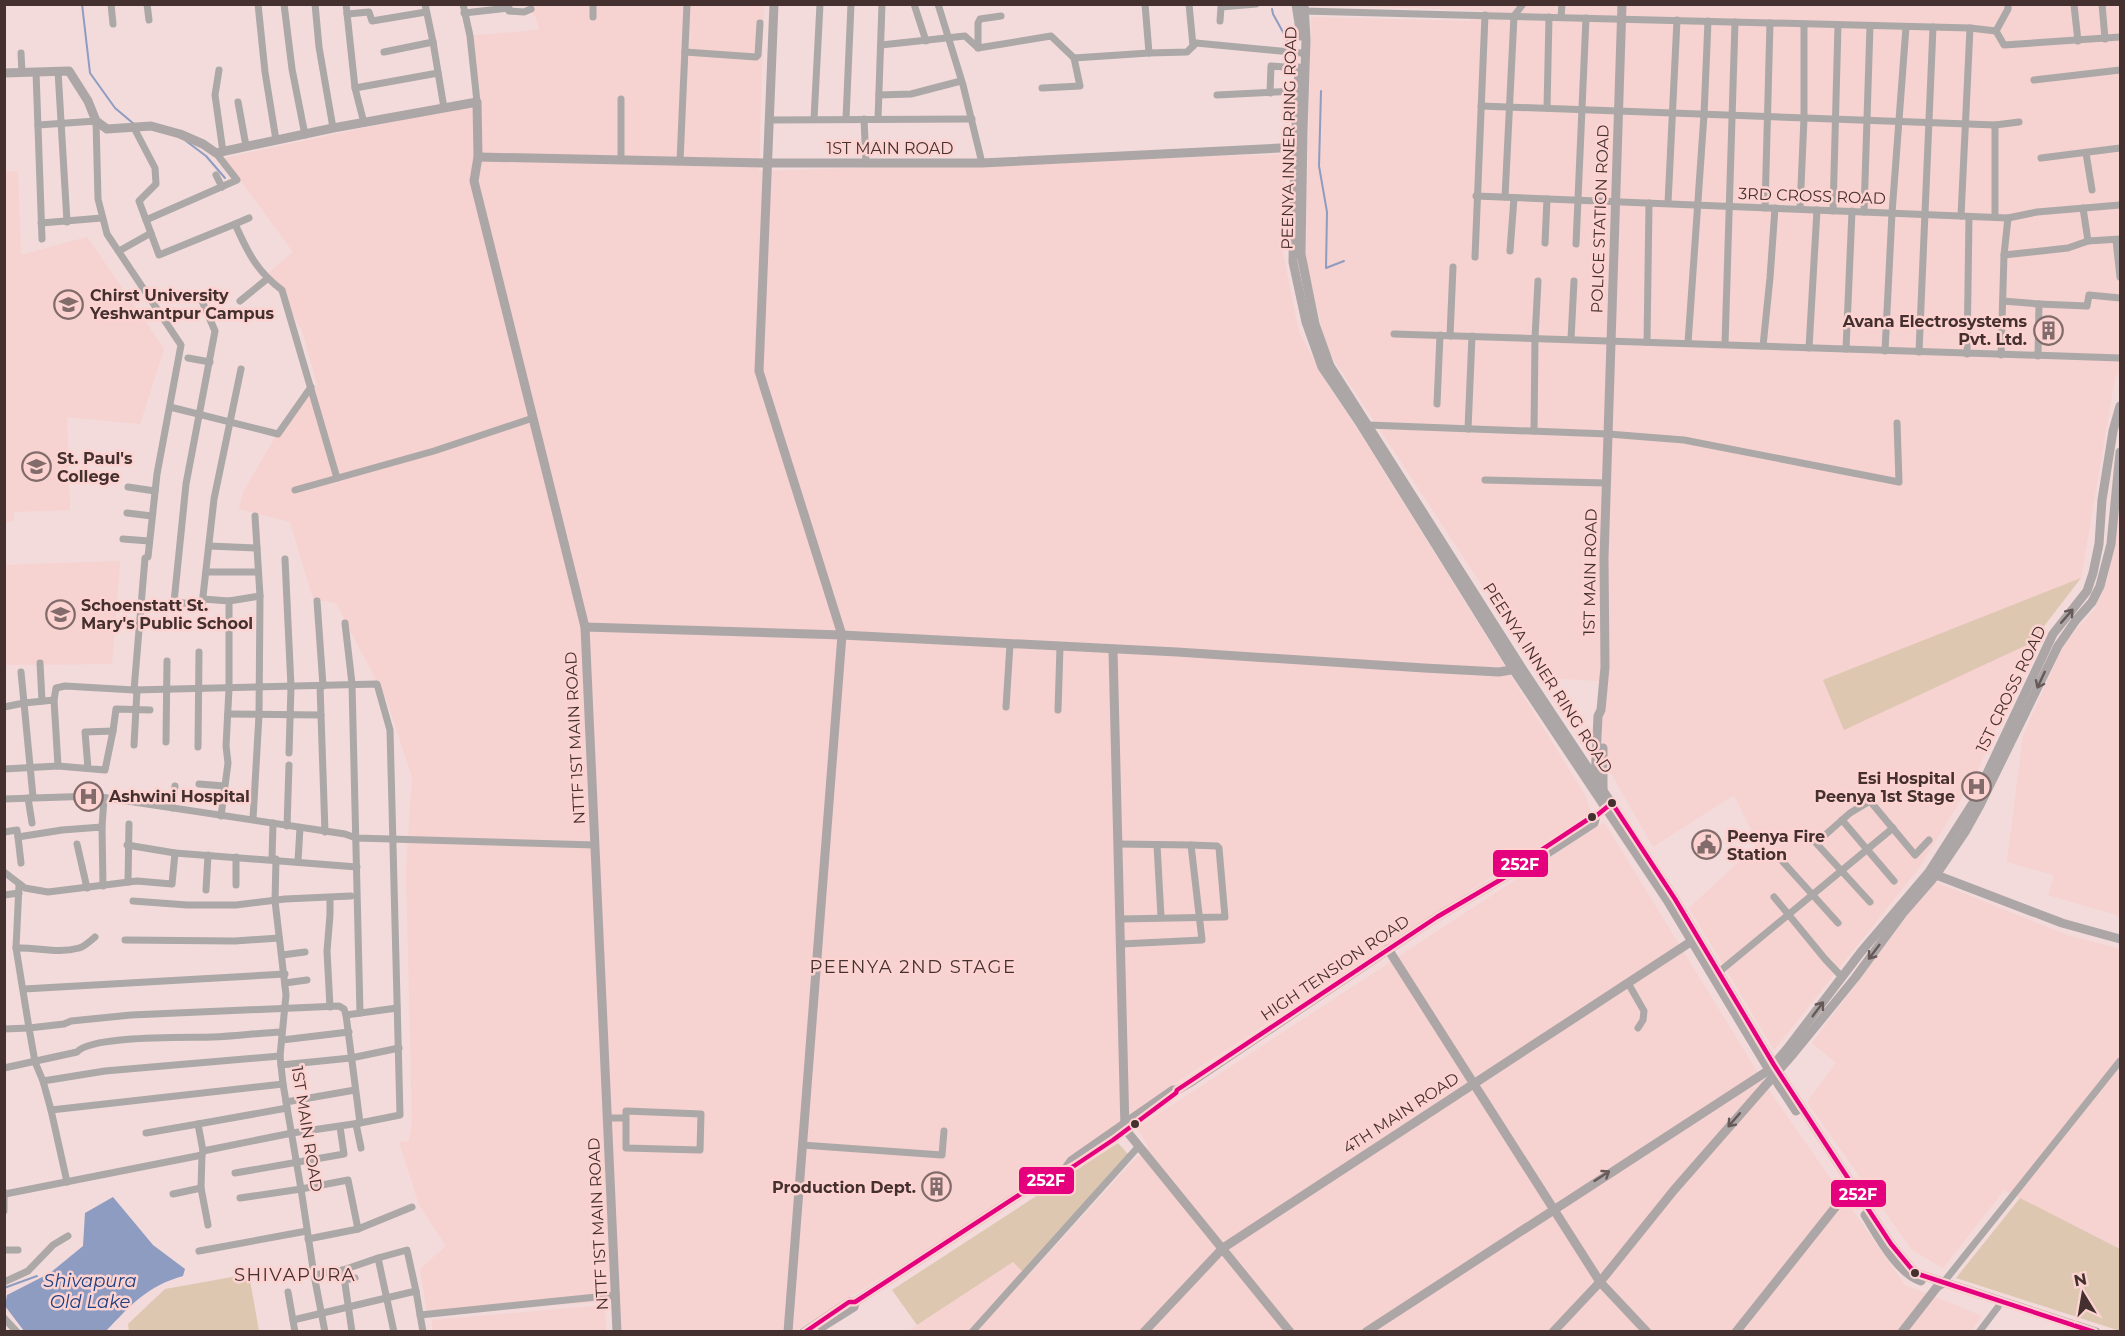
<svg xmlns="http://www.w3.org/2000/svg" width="2125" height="1336" font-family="Montserrat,sans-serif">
<rect width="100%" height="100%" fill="#f2dbda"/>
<!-- built -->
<g fill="#f6d2d0">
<path d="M526,4L764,5L759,171L1287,154L1282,249L1299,332L1327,384L1361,435L1585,795L1591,812L1168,1088L1081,1154L795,1331H621L618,1301L427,1313L420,1269L446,1246L419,1205L399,1142L409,1141L412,1122L406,869L412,777L387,701L336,603L313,599L290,522L239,509L243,492L280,429L317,385L302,330L266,275L293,252L224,158L476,104L466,36L539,30L536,18Z"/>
<path d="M1314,4L2120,5V372L2115,377L2081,578L2031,643L1976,775L1919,868L1774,1050L1689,908L1758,844L1734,795L1653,847L1603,759L1601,681L1543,678L1326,348L1306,258L1311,17L1469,21L1484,11Z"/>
<path d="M18,171L21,255L87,237L164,349L140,424L67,417L70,510L14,512V521L5,522L4,172Z"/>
<path d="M2120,495V916L2048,895L2054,875L2007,862L2023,735L2065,642L2094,610L2108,579Z"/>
<path d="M120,561L112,664L5,665L4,565Z"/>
<path d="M1604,822L1766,1086L1905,1285L1982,1316L1971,1332H907L1013,1262L1028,1276L1134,1160L1149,1148L1137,1128Z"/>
<path d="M1933,881L2067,935L2120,949V1249L2004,1190L1943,1268L1912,1250L1807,1102L1836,1063L1812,1043Z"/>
<path d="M605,1305L606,1331H432V1320Z"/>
</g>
<!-- green -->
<g fill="#dec7b0">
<path d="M2081,578L2031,643L1844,730L1823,680Z"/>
<path d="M1118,1143L1128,1154L1022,1271L1013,1262L917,1325L892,1290Z"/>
<path d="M2020,1198L2120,1249V1331L1956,1278Z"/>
<path d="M249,1274L259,1331H129L128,1324L165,1289Z"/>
</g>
<!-- water -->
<path fill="#8e9cc2" d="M113,1197L153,1245L185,1269L183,1276C147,1286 131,1305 106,1331H24L5,1306L7,1295L50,1273L83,1246L85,1213Z"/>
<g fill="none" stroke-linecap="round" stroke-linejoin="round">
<!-- stream -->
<g stroke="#8e9cc2" stroke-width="2">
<path d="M82,4L90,73L115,108L134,124"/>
<path d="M1272,9L1273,14L1289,43L1288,48"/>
<path d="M1321,91L1319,166L1327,212L1326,268L1344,261"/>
<path d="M186,141L206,156L225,178"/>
<path d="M4,1288L37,1276"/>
</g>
<!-- street -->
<g stroke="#aba8a7" stroke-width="7">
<path d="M111,4L113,24"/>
<path d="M147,4L149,20"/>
<path d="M258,4L265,72L276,140"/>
<path d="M284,4L292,69L305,135"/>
<path d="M315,4L319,47L333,128"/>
<path d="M346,4L355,88L364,123"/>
<path d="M425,4L433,42L444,108"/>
<path d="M463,4L470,36L477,102"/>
<path d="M593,4V17"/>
<path d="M914,4L926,41"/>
<path d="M938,4L963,85L982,163"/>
<path d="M1145,4L1149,53L1187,52L1196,43L1301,53"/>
<path d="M1189,4L1193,46"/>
<path d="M2008,4V9L1996,31L2004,45L2120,37"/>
<path d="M2102,4L2105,39"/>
<path d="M2074,5L2078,41"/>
<path d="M1302,11L1970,28L1996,31"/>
<path d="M464,13L509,8V11L524,12L531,9"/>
<path d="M347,14L369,12L372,21L426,12"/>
<path d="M1561,17L1562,4"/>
<path d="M1220,21L1221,7L1256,4"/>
<path d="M881,45L965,36L978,48L1051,36L1074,58L1080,86L1042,88"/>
<path d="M978,48V23L980,19L1001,16"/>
<path d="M384,52L433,42"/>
<path d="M685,52L756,57L758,55L760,23"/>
<path d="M21,53L22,73"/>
<path d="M1074,58L1149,53"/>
<path d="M219,70L215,95L223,152"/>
<path d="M58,71L67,222"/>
<path d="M36,72L42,239"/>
<path d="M2034,80L2120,70"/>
<path d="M355,88L438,73"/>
<path d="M1270,93L1271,66L1299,68"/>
<path d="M879,95L911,94L961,81"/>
<path d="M1217,95L1297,91"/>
<path d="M621,99V160"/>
<path d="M238,102L246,146"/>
<path d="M1481,106L1995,125L2019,122"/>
<path d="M1547,108L1549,17"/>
<path d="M814,119L820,4"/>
<path d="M846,119L851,4"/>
<path d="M864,119L866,163"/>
<path d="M878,119L882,4"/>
<path d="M770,120L972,119"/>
<path d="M38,125L96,121L98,199L107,234L181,345L157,474L148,557L145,558L134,690"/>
<path d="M133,126L155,168L156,184L139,201L159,255L235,224C247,251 257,272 282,290L337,478"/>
<path d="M2086,153L2092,190"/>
<path d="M2041,158L2120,148"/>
<path d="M680,161L687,4"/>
<path d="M216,175L222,187"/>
<path d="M1476,196L2008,218L2037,212L2120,205"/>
<path d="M1505,197L1514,16L1523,4"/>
<path d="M1668,203L1677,20"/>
<path d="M1765,208L1770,23"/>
<path d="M2083,208L2088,241"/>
<path d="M1800,209L1804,118V24"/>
<path d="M1833,211L1838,25"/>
<path d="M1864,212L1870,26"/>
<path d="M1961,216L1970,28"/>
<path d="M1995,217V125"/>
<path d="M146,220L237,180L216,153"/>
<path d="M41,223L102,218"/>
<path d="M235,224L249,218"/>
<path d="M2116,240L2120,277"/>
<path d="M1545,243L1547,199"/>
<path d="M1576,244L1586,18"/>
<path d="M119,251L151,233"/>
<path d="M1510,251L1514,198"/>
<path d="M2004,255L2068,248L2088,241L2120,239"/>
<path d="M1475,257L1485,15"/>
<path d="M199,294L215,331L186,484L174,602L202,605L214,499L241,369"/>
<path d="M240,301L267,279"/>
<path d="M2003,301L2039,304"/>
<path d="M1394,334L2120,358"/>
<path d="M1450,336L1453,267"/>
<path d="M1571,339L1574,281"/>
<path d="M1647,342L1649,203"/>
<path d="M1688,343L1704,115L1708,21"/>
<path d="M1725,344L1735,22"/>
<path d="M1763,346L1770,278L1775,208"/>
<path d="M1809,348L1817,210"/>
<path d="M1846,349L1852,211"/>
<path d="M1885,351L1892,213L1906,27"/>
<path d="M1919,352L1933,27"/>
<path d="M1967,354L1969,217"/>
<path d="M2001,355L2004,255L2008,218"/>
<path d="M2038,356L2039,304L2087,306L2089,295L2120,298"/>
<path d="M188,358L210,362"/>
<path d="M1437,404L1440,335"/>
<path d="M170,407L278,434L311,387"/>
<path d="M1368,425L1608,434L1684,440L1899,482L1897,423"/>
<path d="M1468,429L1472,336"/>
<path d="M1534,431L1535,338L1538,281"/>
<path d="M1485,480L1607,483"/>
<path d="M128,487L155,491"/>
<path d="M295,490L434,451L533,418"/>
<path d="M127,513L152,516"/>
<path d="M255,516L260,596"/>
<path d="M123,539L149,541"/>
<path d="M209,546L257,548"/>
<path d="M285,559L291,687L289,753"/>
<path d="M206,572H258"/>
<path d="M203,599L229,601V689L226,746L228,763L221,816"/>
<path d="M229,601L260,596L259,715L253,819"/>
<path d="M317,601L323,686"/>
<path d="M345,623L352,684L360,1013"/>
<path d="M40,663L42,701"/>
<path d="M320,686L325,832"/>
<path d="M4,707L24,703L21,672"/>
<path d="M1006,707L1010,644"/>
<path d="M1058,710L1060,647"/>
<path d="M228,714L321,715"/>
<path d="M113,731L116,709L150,710"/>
<path d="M166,742L167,661"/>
<path d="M134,745L137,690"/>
<path d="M198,747L199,652"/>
<path d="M58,766L105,770L113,731L85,732L88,768"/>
<path d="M4,769L58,766L54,700L24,703L33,797"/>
<path d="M199,784L224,786"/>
<path d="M28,798L32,823"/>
<path d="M4,799L94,796L345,834L356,838L595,845"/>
<path d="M172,808L175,786"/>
<path d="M1842,820L1894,881"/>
<path d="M287,826L289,765"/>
<path d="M102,827L104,798"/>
<path d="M4,832L17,830L18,837L62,830L102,827L103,886"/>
<path d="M18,837L21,863"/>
<path d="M77,844L87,888"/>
<path d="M1118,844L1191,845L1202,940L1121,944"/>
<path d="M127,845L175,853L357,867"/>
<path d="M1157,845L1161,917"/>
<path d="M272,859L273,823"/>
<path d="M276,859L275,901L286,995L280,1056L283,1084L301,1189L314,1275L325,1332"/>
<path d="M298,861L300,828"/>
<path d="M1783,862L1838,923"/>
<path d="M4,872L25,888L48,892L137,881L172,884L175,853"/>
<path d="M128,882L129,824"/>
<path d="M236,885V857"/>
<path d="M206,890L208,855"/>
<path d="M4,895L19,893"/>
<path d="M1774,897L1825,959L1842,977"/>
<path d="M133,901L187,905H236L285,899L351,896"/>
<path d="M1870,902L1816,843L1850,813L1870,801L1915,855L1929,840"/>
<path d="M1120,919L1225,917L1219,848L1217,846L1191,845"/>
<path d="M125,940L235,941L279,938"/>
<path d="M16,948C37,947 58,954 79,948C84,947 90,941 95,937"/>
<path d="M282,955L305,952"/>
<path d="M1719,972L1893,828"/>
<path d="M285,983L307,980"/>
<path d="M1628,983L1644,1011L1643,1020L1638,1028"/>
<path d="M24,989L285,974"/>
<path d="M330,1007L327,951L330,915V898"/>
<path d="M346,1015L397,1008"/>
<path d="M4,1029L29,1028L16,948L19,885"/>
<path d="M282,1040L349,1032"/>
<path d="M281,1065L351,1058L399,1048"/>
<path d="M4,1068L77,1052C92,1035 187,1038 213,1037C236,1036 259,1033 282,1032"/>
<path d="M43,1081L35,1062L29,1028L64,1024L71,1021L131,1015L339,1006L344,1009L346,1015L360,1123"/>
<path d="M286,1102L355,1090"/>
<path d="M51,1110L43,1081L105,1071L280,1056"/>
<path d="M608,1118H626V1148L700,1150L701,1114L626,1111V1118"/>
<path d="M356,1124L361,1148"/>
<path d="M146,1133L198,1124"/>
<path d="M802,1145L942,1155L944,1131"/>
<path d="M203,1151L198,1124L287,1108"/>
<path d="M202,1155L201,1188L208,1225"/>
<path d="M235,1173L344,1154L340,1127"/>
<path d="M67,1182L51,1110L283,1084"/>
<path d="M4,1192V1211"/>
<path d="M5,1194L202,1155L203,1151L292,1133L360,1123L400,1115L390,730L377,684L134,690L65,686L56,688L54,700"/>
<path d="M173,1194L201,1188"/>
<path d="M240,1198L301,1189L348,1180L358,1229L308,1239"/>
<path d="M358,1229L412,1207"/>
<path d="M4,1250H18"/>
<path d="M199,1251L307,1231"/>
<path d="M378,1258L407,1250L416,1291"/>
<path d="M343,1270L352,1332"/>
<path d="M314,1275L343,1270L378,1258L394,1332"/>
<path d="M345,1280L355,1278"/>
<path d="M4,1282L28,1271L53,1245L68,1236"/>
<path d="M1943,1283L2120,1061"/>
<path d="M288,1292L295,1332"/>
<path d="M420,1315L616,1295"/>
<path d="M4,1318L17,1332"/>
<path d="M293,1320L416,1291L423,1332"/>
<path d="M972,1332L1139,1146"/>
<path d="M1979,1332L1998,1307"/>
</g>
<!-- secondary -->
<g stroke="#aca6a7" stroke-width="9">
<path d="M774,4L759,371L842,635L788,1332"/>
<path d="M1296,4L1301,36"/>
<path d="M1304,4L1306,40L1303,130L1301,254L1315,324L1330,366L1523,670L1675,899L1774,1065L1891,1244L1915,1273L2096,1332"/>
<path d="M1299,68L1295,147L1293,262L1306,322L1322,367L1361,425L1513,669L1667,900L1769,1070L1796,1111"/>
<path d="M4,73L69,71L88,101L96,121L107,129L151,126L180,134L203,144L216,153L333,128L477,102L478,157L474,181L585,627L617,1332"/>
<path d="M478,157L769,163H982L1300,147"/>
<path d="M585,627L842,635L1177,652L1424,668L1499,672L1517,669"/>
<path d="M1113,650L1125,1129L1290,1332"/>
<path d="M1595,781L1598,716L1601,710L1605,667L1604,558L1622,4"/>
<path d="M1603,791V748"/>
<path d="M1931,873L2062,923L2120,939"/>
<path d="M1388,949L1600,1282L1647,1332"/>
<path d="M1066,1168L1071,1161L1173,1090H1177L1191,1082L1437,917L1512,873H1517L1594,823L1596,816"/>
<path d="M1865,1215C1878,1236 1897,1273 1921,1281"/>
<path d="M822,1327L854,1307L855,1302"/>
<path d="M804,1332L849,1302H855L1019,1195L1072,1167"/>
<path d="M1144,1332L1223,1248L1692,941"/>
<path d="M1366,1332L1769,1070L1787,1049L1861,952L1929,872L1973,803L2053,634L2087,591L2093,573L2099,544L2102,500L2113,431L2120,406"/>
<path d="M1553,1332L1600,1282L1674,1190L1793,1054L1855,978L1903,913L1936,875L1965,832L1980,805L2058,646L2076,620L2092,602L2100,586L2111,544L2120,452"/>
<path d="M1736,1332L1849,1190"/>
<path d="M1902,1332L1937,1287L1943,1283"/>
</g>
<defs>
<path id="bus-1" d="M805,1332L849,1302H855L1019,1195L1074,1166L1113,1140L1176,1093L1177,1090L1437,917L1512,873L1514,868L1590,818L1596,816L1612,803L1675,899L1774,1065L1891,1244L1915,1273L2094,1332"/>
</defs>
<!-- bus-1 casing -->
<use href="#bus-1" stroke="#fcd3d0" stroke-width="9"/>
<!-- bus-1 -->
<use href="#bus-1" stroke="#e5007d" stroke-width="4.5"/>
</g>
<!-- one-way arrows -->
<defs><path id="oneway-shaft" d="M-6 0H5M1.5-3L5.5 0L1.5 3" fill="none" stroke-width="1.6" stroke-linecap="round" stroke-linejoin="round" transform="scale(1.5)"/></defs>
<g stroke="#685959">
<use href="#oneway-shaft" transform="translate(2067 616) rotate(-49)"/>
<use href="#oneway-shaft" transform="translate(2041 680) rotate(115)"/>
<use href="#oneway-shaft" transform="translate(1874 952) rotate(127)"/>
<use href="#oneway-shaft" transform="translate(1818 1009) rotate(-53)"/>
<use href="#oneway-shaft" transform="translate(1734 1120) rotate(131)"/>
<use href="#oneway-shaft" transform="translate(1602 1176) rotate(-33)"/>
</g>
<!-- icons -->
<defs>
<symbol id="university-ring" viewBox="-11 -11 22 22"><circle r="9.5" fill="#fcd3d0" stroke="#816c6b" stroke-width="1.5"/><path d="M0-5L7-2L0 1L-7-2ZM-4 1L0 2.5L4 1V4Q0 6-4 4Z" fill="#816c6b"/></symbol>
<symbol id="building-ring" viewBox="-11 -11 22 22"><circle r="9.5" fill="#fcd3d0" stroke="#816c6b" stroke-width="1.5"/><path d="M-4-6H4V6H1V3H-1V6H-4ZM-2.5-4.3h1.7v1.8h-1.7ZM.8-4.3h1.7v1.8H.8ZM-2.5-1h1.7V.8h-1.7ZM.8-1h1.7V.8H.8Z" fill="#816c6b"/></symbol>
<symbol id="school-ring" viewBox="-11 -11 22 22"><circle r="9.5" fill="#fcd3d0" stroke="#816c6b" stroke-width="1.5"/><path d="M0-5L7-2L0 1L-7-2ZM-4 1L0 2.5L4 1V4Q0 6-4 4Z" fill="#816c6b"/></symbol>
<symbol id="hospital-ring" viewBox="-11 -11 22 22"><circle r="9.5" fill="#fcd3d0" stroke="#816c6b" stroke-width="1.5"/><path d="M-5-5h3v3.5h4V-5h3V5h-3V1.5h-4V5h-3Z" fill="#816c6b"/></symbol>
<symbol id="civic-ring" viewBox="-11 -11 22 22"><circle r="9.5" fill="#fcd3d0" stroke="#816c6b" stroke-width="1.5"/><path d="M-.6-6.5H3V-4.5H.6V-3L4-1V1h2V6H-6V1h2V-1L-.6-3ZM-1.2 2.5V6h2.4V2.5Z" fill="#816c6b"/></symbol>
</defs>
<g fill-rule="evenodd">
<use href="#university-ring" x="52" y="288" width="33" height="33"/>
<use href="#building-ring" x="2032" y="314" width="33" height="33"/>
<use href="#university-ring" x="20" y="450" width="33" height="33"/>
<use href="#school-ring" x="44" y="598" width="33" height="33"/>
<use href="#hospital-ring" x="1960" y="770" width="33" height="33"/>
<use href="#hospital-ring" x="72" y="780" width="33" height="33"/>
<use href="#civic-ring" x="1690" y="828" width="33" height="33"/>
<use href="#building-ring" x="920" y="1170" width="33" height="33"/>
</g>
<!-- markers -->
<g fill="#44302f" stroke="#fcd3d0" stroke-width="2">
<circle cx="1612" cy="803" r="5"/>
<circle cx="1592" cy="817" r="5"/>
<circle cx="1135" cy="1124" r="5"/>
<circle cx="1915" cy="1273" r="5"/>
</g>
<g text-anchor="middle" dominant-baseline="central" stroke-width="5" stroke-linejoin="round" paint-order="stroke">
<!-- street labels -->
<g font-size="16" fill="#44302f" stroke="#fcd3d0">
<text transform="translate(1289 138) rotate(-89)">PEENYA INNER RING ROAD</text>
<text x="890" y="148">1ST MAIN ROAD</text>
<text transform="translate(1812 196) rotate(2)">3RD CROSS ROAD</text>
<text transform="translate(1600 219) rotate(-88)">POLICE STATION ROAD</text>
<text transform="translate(1590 572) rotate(-89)">1ST MAIN ROAD</text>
<text transform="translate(1548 678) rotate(57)">PEENYA INNER RING ROAD</text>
<text transform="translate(2011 689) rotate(-64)">1ST CROSS ROAD</text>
<text transform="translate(575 738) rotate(-93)">NTTF 1ST MAIN ROAD</text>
<text transform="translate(1335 968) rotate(-34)">HIGH TENSION ROAD</text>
<text transform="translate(1401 1113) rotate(-33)">4TH MAIN ROAD</text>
<text transform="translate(307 1129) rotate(81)">1ST MAIN ROAD</text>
<text transform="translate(598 1224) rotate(-93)">NTTF 1ST MAIN ROAD</text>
</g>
<!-- poi labels -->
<g font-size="16" font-weight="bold" fill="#44302f" stroke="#fcd3d0" text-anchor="start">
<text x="90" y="295">Chirst University<tspan x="90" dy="18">Yeshwantpur Campus</tspan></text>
<text x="2027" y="321" text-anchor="end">Avana Electrosystems<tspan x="2027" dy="18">Pvt. Ltd.</tspan></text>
<text x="57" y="458">St. Paul's<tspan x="57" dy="18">College</tspan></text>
<text x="81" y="605">Schoenstatt St.<tspan x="81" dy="18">Mary's Public School</tspan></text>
<text x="1955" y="778" text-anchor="end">Esi Hospital<tspan x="1955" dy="18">Peenya 1st Stage</tspan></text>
<text x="109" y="796">Ashwini Hospital</text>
<text x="1727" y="836">Peenya Fire<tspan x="1727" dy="18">Station</tspan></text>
<text x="916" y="1187" text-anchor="end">Production Dept.</text>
</g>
<!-- neighbourhood labels -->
<g font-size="18" letter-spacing="1.5" fill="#44302f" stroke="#fcd3d0">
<text x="913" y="967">PEENYA 2ND STAGE</text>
<text x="295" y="1275">SHIVAPURA</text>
</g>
<!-- water labels -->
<g font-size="18" font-style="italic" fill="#1d4082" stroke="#fcd3d0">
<text x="90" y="1281">Shivapura<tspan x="90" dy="21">Old Lake</tspan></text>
</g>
</g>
<g stroke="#fcd3d0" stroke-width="2">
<rect x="1492" y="849" width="57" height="29" rx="6" fill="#e5007d"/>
<rect x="1018" y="1166" width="57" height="29" rx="6" fill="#e5007d"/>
<rect x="1830" y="1179" width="57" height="29" rx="6" fill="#e5007d"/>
</g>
<g font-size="16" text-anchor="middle" font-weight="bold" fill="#fff">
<text x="1520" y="870">252F</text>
<text x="1046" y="1186">252F</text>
<text x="1858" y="1200">252F</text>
</g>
<!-- border -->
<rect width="2125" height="1336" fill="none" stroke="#44302f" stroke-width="12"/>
<!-- north arrow -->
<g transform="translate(2083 1294) rotate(349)" stroke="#fcd3d0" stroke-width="4.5" paint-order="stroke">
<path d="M0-4.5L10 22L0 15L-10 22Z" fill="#44302f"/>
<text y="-9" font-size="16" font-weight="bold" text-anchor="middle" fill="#44302f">N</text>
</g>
</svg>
